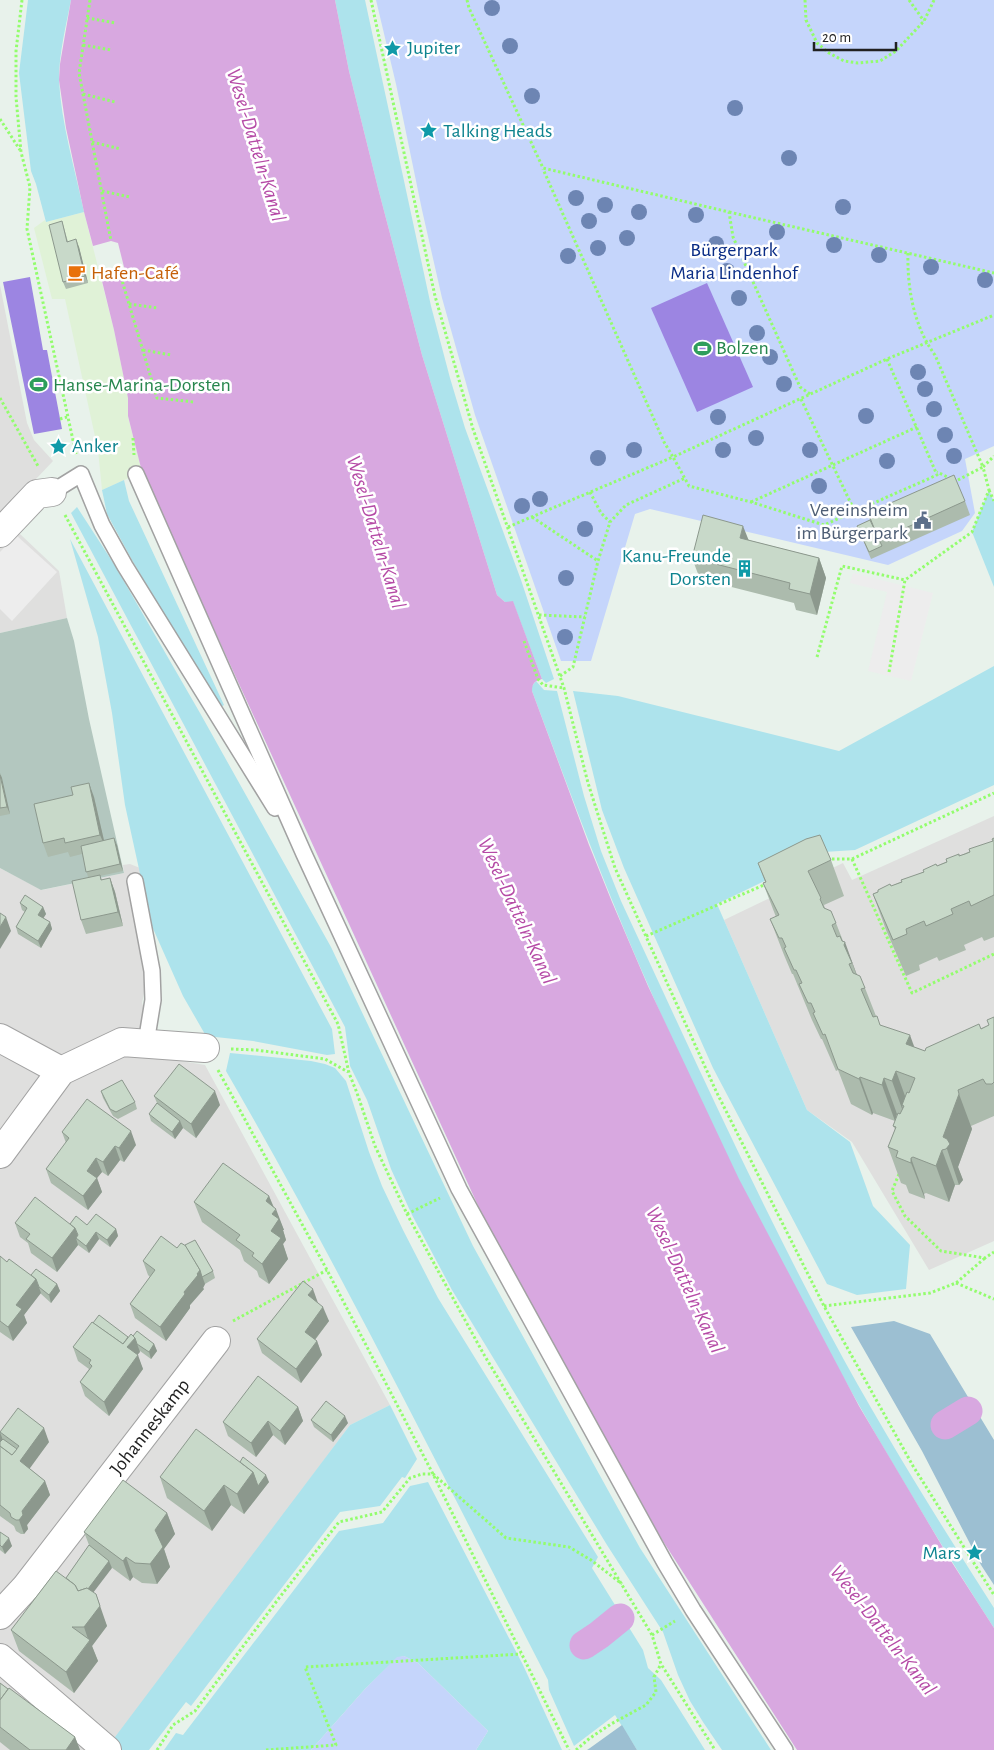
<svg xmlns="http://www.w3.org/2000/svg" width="994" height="1750" font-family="'Alegreya Sans',sans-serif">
<rect width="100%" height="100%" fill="#e8f2eb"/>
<!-- residential -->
<g fill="#dfdfde">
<path d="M0,285L27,423L34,440L53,461L1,516L59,571L67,618L0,633Z"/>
<path d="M994,816V1241L929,1270L852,1142L807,1110L724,920L843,863L852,880Z"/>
<path d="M130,864L140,868L151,924L138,928L147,978L142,1003L163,1058L205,1065L390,1405L350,1425L109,1750H0V868L42,890L124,873L123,865Z"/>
</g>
<!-- commercial -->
<path fill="#e0f2d7" d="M84,212L114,330L128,398V417L142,472L102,490L98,450L65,299H52L34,228L45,220L46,222Z"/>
<!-- construction -->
<path fill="#b3c7bf" d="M67,618L74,641L89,719L124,873L41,890L0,868V633Z"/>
<!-- grass -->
<g fill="#ade3ec">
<path d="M28,0H71C66,26 59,53 59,80C61,123 75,169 84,212L46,222L36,184L31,171L19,73Z"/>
<path d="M335,0H365L431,306L450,378L465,428L521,580L554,679L546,683L542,679L513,602H505L497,595L422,355L378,188L349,71Z"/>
<path d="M124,480L129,501L224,705L219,708L132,560L107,514L102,490Z"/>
<path d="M989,490L994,502V587L972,532Z"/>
<path d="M77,507L114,564L200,713L331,947L473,1246L640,1548L771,1750H722L703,1722L690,1701L678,1675L663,1632L607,1545L452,1290L412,1215L391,1169L367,1100L350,1066L345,1027L71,513Z"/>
<path d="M70,539L332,1029L335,1054L327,1055L253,1041L206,1036L183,996L151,924L125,805L112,713L98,637Z"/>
<path d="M994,666V785L855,850L824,852L717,904L807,1110L850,1142L873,1206L910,1245L906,1289L857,1295L827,1284L713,1068L624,868L602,810L573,691L618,696L839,751Z"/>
<path d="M536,681L544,690L557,691L584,796L601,851L621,901C689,1047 755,1194 831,1336C881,1429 937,1519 994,1608V1628C863,1424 745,1208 648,985C605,888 569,790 532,691V686Z"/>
<path d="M230,1053L311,1061L325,1064L335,1068L346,1081L369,1152L382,1186L403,1230L438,1298L598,1557L592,1568L643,1650L648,1668L661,1680L705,1750H637L615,1715L574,1746L549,1690L548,1680C443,1476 341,1270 226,1071Z"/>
<path d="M390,1405L417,1459L405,1478L402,1477L380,1506L340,1512L191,1706L186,1702L149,1750H122L112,1741L350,1425Z"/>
<path d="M428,1482L523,1665L562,1750H476L488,1731L418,1663L404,1656L397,1658L365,1689L311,1750H164L176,1733L183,1735L339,1531L383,1523L410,1486Z"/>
</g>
<!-- forest -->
<g fill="#9cbfd2">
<path d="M894,1321L930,1334L994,1440V1585L981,1565L922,1451L851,1327Z"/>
<path d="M622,1725L637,1750H587L590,1748Z"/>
</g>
<!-- park -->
<g fill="#c5d5fb">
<path d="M376,0H994V446L965,459L975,513L962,531L888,565L650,509L635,514L591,661H561L475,415L442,298L422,210L396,84Z"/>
<path d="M404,1656L418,1663L488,1731L476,1750H311L365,1689L397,1657Z"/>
</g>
<!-- pitch -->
<g fill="#9c85e2">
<path d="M30,277L43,350H47L62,429L34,434L3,282Z"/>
<path d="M707,283L753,387L697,412L651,308Z"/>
</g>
<!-- parking -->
<g fill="#ededed">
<path d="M16,535L57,572L12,621L0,609V552Z"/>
<path d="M853,573L933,593L911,681L868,671L887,592L850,583Z"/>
</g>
<!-- water -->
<path fill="#d8a8e0" d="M71,0H335L349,71L378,188L422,355L497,595L505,602L513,601L542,679C535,681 532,683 532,691L589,845L612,902L648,986L739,1179L859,1406L951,1561L994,1628V1750H797L661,1538L486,1223L142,472L128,416V398L114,330L102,281L126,275L118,243L111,241L93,246L84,212L66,128L59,80L60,64Z"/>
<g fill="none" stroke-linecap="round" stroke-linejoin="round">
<!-- canal -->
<g stroke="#d8a8e0" stroke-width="29">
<path d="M945,1425L968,1411"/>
<path d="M584,1645L599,1635L620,1618"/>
</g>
<defs>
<g id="lane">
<path d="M136,474L304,854L459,1189L665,1563L693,1610L785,1750"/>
<path d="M52,492L81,474L102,525L125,566L275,808"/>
<path d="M135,881L152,971L153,1000L146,1043"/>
</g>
<g id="street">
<path d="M0,533L37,494L52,492"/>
<path d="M0,1038L61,1071"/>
<path d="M0,1154L61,1071L122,1042L205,1048"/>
<path d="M0,1615L26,1587L216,1341"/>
<path d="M0,1658L107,1750"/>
</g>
</defs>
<!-- lane casing -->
<use href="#lane" stroke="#a2a2a2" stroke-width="18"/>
<!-- street casing -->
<use href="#street" stroke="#a2a2a2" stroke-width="30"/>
<!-- path -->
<g stroke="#93fd6d" stroke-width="3" stroke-dasharray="2.5 2.5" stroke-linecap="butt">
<path d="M22,0L16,51V97L21,152L30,187L27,229L76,454"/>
<path d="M90,0L79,73L111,241"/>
<path d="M371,0L435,296L473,429L564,688L588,783L615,868L716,1091L824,1306L913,1466L994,1595"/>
<path d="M467,0L469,8L543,168L729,212L733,237L800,387L810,394"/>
<path d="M805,0L806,20L817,43L829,53L844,61L858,63L880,61L896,51L924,21L934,0"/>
<path d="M909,0L924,21"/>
<path d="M87,18L116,23"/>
<path d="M83,45L111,50"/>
<path d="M83,94L115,102"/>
<path d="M0,119L20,150"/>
<path d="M92,142L121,149"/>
<path d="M102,191L130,197"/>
<path d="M729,212L994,273"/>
<path d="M908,253C907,288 914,327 935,355L983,467L956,481L937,472"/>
<path d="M121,277L157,398L194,402"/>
<path d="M129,304L158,308"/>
<path d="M143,350L171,355"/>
<path d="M887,359L937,475L824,525L751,502L689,486L673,457L887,359L994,315"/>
<path d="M0,398L38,466"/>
<path d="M801,399L855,512"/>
<path d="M60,419L67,417"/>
<path d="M133,438L134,455"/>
<path d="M989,490L994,501"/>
<path d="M590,492L601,513L610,522"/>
<path d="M751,502L917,427"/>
<path d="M65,515L338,1024L349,1073L357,1093L375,1146L407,1214L483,1353L652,1635L661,1664L715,1750"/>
<path d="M532,517L598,561"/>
<path d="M508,527L673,457L664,442L543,169"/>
<path d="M539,615L585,617"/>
<path d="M524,641L538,679L543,685L564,688"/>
<path d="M817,657L842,566L905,580"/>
<path d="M889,672L905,580L972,532L989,490L983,467L994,456"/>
<path d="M560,676L573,667L598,561L610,522L626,505L685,478"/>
<path d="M827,859H852L994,793"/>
<path d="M852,859L912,993L994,954"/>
<path d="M646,936L766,884"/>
<path d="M231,1049L256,1050L325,1059L348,1072"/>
<path d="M218,1070L327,1270L433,1474L569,1750"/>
<path d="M899,1174L892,1191L905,1216L941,1251L985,1258L994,1252"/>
<path d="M407,1214L440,1198"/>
<path d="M956,1283L994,1299"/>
<path d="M824,1306L930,1293L956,1283L985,1258"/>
<path d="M233,1321L327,1270"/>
<path d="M652,1635L675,1621"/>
<path d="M157,1750L173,1725L195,1711L279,1598L339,1522L382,1512L410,1478L422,1474H433L506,1538L569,1547L591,1560L622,1584"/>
<path d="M266,1750L336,1745L305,1667L521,1654"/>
<path d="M576,1750L590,1738L611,1724L646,1705L656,1692L654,1677L661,1664"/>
</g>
<!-- lane -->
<use href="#lane" stroke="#fff" stroke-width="15"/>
<!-- street -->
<use href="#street" stroke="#fff" stroke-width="28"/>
</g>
<!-- trees -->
<g fill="#6d85b3">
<circle cx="492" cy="8" r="8"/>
<circle cx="510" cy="46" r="8"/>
<circle cx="532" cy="96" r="8"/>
<circle cx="735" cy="108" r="8"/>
<circle cx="789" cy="158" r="8"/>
<circle cx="576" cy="198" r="8"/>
<circle cx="605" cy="205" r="8"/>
<circle cx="843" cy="207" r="8"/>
<circle cx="639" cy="212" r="8"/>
<circle cx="696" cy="215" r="8"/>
<circle cx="589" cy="221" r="8"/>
<circle cx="777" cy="232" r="8"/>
<circle cx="627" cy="238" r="8"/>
<circle cx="716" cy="244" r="8"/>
<circle cx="834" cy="245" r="8"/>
<circle cx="598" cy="248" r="8"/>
<circle cx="879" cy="255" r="8"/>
<circle cx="568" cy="256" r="8"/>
<circle cx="931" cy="267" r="8"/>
<circle cx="727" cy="271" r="8"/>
<circle cx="985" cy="280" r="8"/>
<circle cx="739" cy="298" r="8"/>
<circle cx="757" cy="333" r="8"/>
<circle cx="770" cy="357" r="8"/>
<circle cx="918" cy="372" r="8"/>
<circle cx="784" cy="384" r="8"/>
<circle cx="925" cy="389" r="8"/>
<circle cx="934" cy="409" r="8"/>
<circle cx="866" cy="416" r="8"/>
<circle cx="718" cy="417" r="8"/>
<circle cx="945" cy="435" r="8"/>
<circle cx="756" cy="438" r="8"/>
<circle cx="634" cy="450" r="8"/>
<circle cx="723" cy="450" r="8"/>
<circle cx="810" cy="450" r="8"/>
<circle cx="954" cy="456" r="8"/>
<circle cx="598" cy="458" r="8"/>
<circle cx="887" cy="461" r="8"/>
<circle cx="819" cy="486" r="8"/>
<circle cx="540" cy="499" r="8"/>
<circle cx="522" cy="506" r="8"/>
<circle cx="585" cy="529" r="8"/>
<circle cx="566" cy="578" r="8"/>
<circle cx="565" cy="637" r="8"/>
</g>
<!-- wall -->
<g fill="#acbbad">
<path d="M62,221L68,242L79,247L88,283L66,289L63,282Z"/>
<path d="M965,501L970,515L871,559L857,526L870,520L868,513Z"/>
<path d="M748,540L819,558L826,578L817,615L796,610L794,603L700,579L692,558Z"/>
<path d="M0,773L10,814L0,816Z"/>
<path d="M73,795L94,797L104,841L117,845L123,871L100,876L102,880L110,878L115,892L123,926L86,934L81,920L88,877L82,854L70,857L68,852L48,857L43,843Z"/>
<path d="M994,838V937L984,941L982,937L964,945L966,950L939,961L937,957L919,965L920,970L906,976L886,930L873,894L993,841Z"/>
<path d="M831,860L844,896L824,905L825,909L836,923L843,941L857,975L865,988L876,1016L880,1025L914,1047L925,1051L989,1025L994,1017V1116L971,1126L972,1129L958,1167L963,1180L959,1185H955L949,1202L926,1193L924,1194L925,1199L909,1193L906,1185L901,1183L888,1147L895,1129L893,1126L898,1114H897L895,1121L873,1113L872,1115L851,1104L838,1070L836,1071L822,1039H821L812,1020L793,974H792L784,955L770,919L776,917L763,883L765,882L758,863Z"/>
<path d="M20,903L43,907L46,914L43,918L50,922L52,929L41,948L18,934L16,927L25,912L22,910Z"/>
<path d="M101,1091L135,1102L137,1109L118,1119L113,1116L103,1098Z"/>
<path d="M154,1096L220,1105L196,1138L183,1128L175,1139L151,1121L149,1114L157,1103Z"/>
<path d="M62,1132L136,1145L124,1162L120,1160L108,1176L102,1172L97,1178L102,1192L88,1210L51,1183L46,1169L66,1143Z"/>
<path d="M269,1196L284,1230H283L286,1240L283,1244L288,1259L269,1284L259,1277L257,1271L244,1261L240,1250L202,1222L194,1202Z"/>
<path d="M15,1223L87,1225L116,1229L118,1236L110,1247L99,1239L89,1253L78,1245L57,1272L31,1253L28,1243L20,1237Z"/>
<path d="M0,1256L7,1262L31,1275L57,1284L60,1291L51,1303L40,1293L24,1315L27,1323L13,1341L0,1332Z"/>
<path d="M143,1261L213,1271L215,1278L205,1284L203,1288L204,1289L190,1305V1308L166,1341L135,1318L130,1304L150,1277L148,1275Z"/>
<path d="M318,1303L329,1321L315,1340L317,1341L322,1355L301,1383L262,1353L257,1339Z"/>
<path d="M133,1336L154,1344L157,1351L151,1359L140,1351L137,1355L143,1369L109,1416L85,1396L80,1382L89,1369L78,1361L73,1347Z"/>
<path d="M298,1407L303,1421L285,1445L273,1435L256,1457L228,1436L223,1422Z"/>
<path d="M311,1420L348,1423L333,1442L314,1427Z"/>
<path d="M0,1432L49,1442L29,1468L45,1481L50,1495L27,1525L28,1529L24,1534H21L16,1531L14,1526L0,1516V1432L3,1439Z"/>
<path d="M240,1462L269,1482L244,1514L231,1505L212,1531L167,1498L160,1477Z"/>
<path d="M167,1513L175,1534L164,1549L170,1567L157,1584L142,1583L133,1577L130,1581L111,1567L93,1592L107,1626L92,1646L98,1661L74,1693L19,1651L11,1630L66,1578L89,1545L84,1532Z"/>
<path d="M0,1532L12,1546L5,1554L0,1550Z"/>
<path d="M0,1683L75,1737L80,1750H10L0,1742Z"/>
</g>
<!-- shaded-wall -->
<g fill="#8c988d">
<path d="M76,239L79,247L88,283L85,276Z"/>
<path d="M743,526L751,546L740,538Z"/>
<path d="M819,558L826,578L817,615L810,594Z"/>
<path d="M0,773L2,778L10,814L7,807Z"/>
<path d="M89,783L94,797L106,849L100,835Z"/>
<path d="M114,838L117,845L123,871L120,864Z"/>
<path d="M110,878L115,892L123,926L118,912Z"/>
<path d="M43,907L46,914L41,922L38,915Z"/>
<path d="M6,917L11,931L0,949V927Z"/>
<path d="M50,922L52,929L41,948L38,941Z"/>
<path d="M845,942L858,978V979L852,963L844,945Z"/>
<path d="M910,1035L923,1071L906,1044Z"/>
<path d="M896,1071L909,1107L902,1105L905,1116V1117L892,1081Z"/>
<path d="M860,1077L873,1113L872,1115L859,1079Z"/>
<path d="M884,1078L897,1114L895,1121L882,1085Z"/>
<path d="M215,1091L220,1105L196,1138L191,1124Z"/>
<path d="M959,1094L972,1129L958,1167L963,1180L959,1185L943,1137Z"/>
<path d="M180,1121L183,1128L175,1139L172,1132Z"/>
<path d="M131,1131L136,1145L124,1162L119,1148Z"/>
<path d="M115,1146L120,1160L108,1176L103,1162Z"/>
<path d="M942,1150L955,1185L949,1202L936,1166Z"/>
<path d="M96,1158L102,1172L97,1178L102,1192L88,1210L83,1196L87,1171Z"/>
<path d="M911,1158L924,1194L925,1199L911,1163Z"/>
<path d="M269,1196L275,1211L276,1209L284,1230H283L286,1240L283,1244L288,1259L269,1284L262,1264L271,1231L266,1201Z"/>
<path d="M75,1228L80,1241L76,1238L78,1245L57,1272L52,1258Z"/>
<path d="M116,1229L118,1236L110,1247L107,1240Z"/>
<path d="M96,1232L99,1239L89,1253L86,1246Z"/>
<path d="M200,1270L205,1284L203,1288L204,1289L190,1305V1308L166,1341L160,1327L184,1292L197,1274Z"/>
<path d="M36,1279L41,1293L24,1315L27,1323L13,1341L8,1327L16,1305Z"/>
<path d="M57,1284L60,1291L51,1303L49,1295Z"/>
<path d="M313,1289L318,1303L313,1309L308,1295Z"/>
<path d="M323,1307L329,1321L310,1346L305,1332Z"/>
<path d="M135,1338L140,1352L132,1361L127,1347Z"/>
<path d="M317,1341L322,1355L301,1383L296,1369Z"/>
<path d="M154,1344L157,1351L151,1359L149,1352Z"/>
<path d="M138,1355L143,1369L109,1416L104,1402Z"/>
<path d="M298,1407L303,1421L285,1445L280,1431Z"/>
<path d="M345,1416L348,1423L333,1442L331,1435Z"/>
<path d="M268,1421L273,1435L256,1457L251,1443Z"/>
<path d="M44,1428L49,1442L25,1475L15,1462Z"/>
<path d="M0,1432L5,1446L0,1451Z"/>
<path d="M253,1472L266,1475L269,1482L244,1514L237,1494Z"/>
<path d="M45,1481L50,1495L27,1525L28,1529L24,1534L19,1520L22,1511Z"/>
<path d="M224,1485L231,1505L212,1531L204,1511Z"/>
<path d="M167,1513L175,1534L164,1549L170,1567L157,1584L150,1564L155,1530Z"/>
<path d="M9,1538L12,1546L5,1554L2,1547Z"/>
<path d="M126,1557L133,1577L130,1581L123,1561Z"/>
<path d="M109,1561L112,1568L83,1606L80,1598Z"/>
<path d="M96,1594L107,1626L92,1646L98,1661L74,1693L66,1672L89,1642L84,1627Z"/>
<path d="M75,1737L80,1750H66Z"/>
</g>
<!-- building -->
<g fill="#c8d9c9" stroke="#8c988d">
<path d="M62,221L67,242L76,239L85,276L63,282L49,225Z"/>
<path d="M954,475L965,501L879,540L868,513Z"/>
<path d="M703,515L743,526L740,538L819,558L810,594L789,589L790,583L692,558Z"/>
<path d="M870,520L882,546L869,552L857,526Z"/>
<path d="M0,775L7,807L0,808Z"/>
<path d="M89,783L100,835L65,843L64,838L43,843L34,804L73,795L71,787Z"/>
<path d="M820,835L831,860L808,871L821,898L820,899L824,908L831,911L836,923L832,925L837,937L840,936L842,941L845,942L844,945L852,963L849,964L853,973L860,976L865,988L861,989L873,1017L877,1016L880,1025L910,1035L906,1044L925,1051L926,1048L979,1024L981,1029L989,1025L987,1020L994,1017V1082L992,1084H986L983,1079L958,1090L959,1094L943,1137L947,1139L950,1144L946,1149L942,1150L936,1166L913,1157L911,1158V1163L896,1157L898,1151L888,1147L896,1127L893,1126L898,1113L900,1114L904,1106L902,1105L907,1092L909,1093L915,1078L896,1071L892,1081L884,1078L882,1085L860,1077L859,1079L838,1069L825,1034L823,1035L813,1013L815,1012L811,1003H808L799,984L802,983L796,970H794L784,948L786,947L782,938H779L770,919L779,915L763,883L766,882L758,863L806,839Z"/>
<path d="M114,838L120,864L86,872L81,846Z"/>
<path d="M994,838V895L971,906L969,901L951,909L953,914L926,926L924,921L906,929L907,934L893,940L873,894L878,892V890L890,884L891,886L902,882L901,880L924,872L923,870L936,864L937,866L947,862L946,859L959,854V856L965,854L970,852L969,849L993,841L992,839Z"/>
<path d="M100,875L101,880L110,878L118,912L81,920L72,881Z"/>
<path d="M25,895L43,907L38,915L50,922L38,941L16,927L27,908L20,903Z"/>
<path d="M0,913L6,917L0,927Z"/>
<path d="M179,1064L215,1091L191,1124L154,1096Z"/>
<path d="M122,1080L135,1102L116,1112L110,1109L101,1091Z"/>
<path d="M87,1099L131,1131L119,1148L115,1146L103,1162L96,1158L87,1171L97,1178L83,1196L46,1169L69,1138L62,1132Z"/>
<path d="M157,1103L180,1121L172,1132L149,1114Z"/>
<path d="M223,1163L269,1196L266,1201L276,1209L272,1214L279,1219L271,1231L281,1238L262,1264L252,1256L254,1253L236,1240L240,1235L194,1202Z"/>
<path d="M35,1197L75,1228L52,1258L26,1239L30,1234L15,1223Z"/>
<path d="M96,1214L116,1229L107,1240L96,1232L86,1246L76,1238L78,1235L75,1228L70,1224L76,1216L87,1225Z"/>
<path d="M161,1236L177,1248L181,1243L186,1246L200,1270L197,1274L198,1275L184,1292L185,1294L160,1327L130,1304L155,1270L143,1261Z"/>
<path d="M195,1240L213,1271L202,1277L200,1270L185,1245Z"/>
<path d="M0,1256L7,1262L9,1259L36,1279L16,1305L22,1309L8,1327L0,1321Z"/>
<path d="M36,1269L57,1284L49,1295L39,1287L36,1279L31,1275Z"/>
<path d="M303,1281L313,1289L308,1295L323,1307L305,1332L317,1341L296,1369L257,1339Z"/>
<path d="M99,1315L128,1337L123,1344L93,1323Z"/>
<path d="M92,1322L123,1344L131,1334L135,1338L127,1347L138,1355L104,1402L80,1382L92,1366L89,1363L91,1360L73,1347Z"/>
<path d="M137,1331L154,1344L149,1352L137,1344L135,1338L133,1336Z"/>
<path d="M258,1376L298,1407L280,1431L268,1421L251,1443L223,1422Z"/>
<path d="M326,1401L345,1416L331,1435L311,1420Z"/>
<path d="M18,1408L44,1428L20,1461L45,1481L22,1511L23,1515L19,1520H16L11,1517L10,1513L0,1505V1446L12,1455L19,1446L0,1432Z"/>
<path d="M196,1429L253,1472L237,1494L224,1485L204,1511L160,1477Z"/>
<path d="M3,1439L17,1449L12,1455L0,1446V1442Z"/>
<path d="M243,1457L266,1475L258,1486L253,1472L240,1462Z"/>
<path d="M123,1480L167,1513L155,1530L163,1547L150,1564L135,1563L126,1557L123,1561L84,1532Z"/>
<path d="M0,1532L9,1538L2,1547L0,1545Z"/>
<path d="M89,1545L109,1561L88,1589L87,1588L78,1591L75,1585L66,1578Z"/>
<path d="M56,1571L75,1585L78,1591L87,1588L96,1594L100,1606L84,1627H72L90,1640L66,1672L11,1630Z"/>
<path d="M0,1683L8,1689L0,1700Z"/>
<path d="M9,1688L75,1737L66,1750H30L0,1727V1700Z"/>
</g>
<!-- icons -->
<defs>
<symbol id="sight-bare" viewBox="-9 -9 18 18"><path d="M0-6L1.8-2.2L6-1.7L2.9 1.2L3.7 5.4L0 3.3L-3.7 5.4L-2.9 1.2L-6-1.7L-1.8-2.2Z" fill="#0f9aa8" stroke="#fff" stroke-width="2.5" paint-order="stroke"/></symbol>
<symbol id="cafe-bare" viewBox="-9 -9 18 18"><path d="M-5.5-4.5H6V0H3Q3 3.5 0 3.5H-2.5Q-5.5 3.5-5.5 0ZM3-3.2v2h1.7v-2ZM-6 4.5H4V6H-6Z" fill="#e8710a" stroke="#fff" stroke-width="2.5" paint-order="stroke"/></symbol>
<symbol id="stadium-bare" viewBox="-9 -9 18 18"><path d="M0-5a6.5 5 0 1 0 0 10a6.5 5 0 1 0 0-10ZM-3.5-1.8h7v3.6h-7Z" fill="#2e9e5b" stroke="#fff" stroke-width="2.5" paint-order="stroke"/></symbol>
<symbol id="civic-bare" viewBox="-9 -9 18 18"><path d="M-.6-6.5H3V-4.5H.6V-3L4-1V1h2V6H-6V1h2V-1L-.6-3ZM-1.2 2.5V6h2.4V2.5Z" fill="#5c6f8a" stroke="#fff" stroke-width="2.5" paint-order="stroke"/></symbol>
<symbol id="building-bare" viewBox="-9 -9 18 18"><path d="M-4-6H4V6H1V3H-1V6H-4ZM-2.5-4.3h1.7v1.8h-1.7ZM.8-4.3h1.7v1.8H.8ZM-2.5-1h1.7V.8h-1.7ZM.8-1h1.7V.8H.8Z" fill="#0f9aa8" stroke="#fff" stroke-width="2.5" paint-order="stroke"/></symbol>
</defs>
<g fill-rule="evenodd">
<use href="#sight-bare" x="380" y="36" width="25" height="25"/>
<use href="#sight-bare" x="416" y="118" width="25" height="25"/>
<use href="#cafe-bare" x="64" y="260" width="25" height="25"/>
<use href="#stadium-bare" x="690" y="336" width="25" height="25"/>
<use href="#stadium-bare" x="26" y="372" width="25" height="25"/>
<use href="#sight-bare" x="46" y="434" width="25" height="25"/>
<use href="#civic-bare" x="910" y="508" width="25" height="25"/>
<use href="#building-bare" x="732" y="556" width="25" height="25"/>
<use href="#sight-bare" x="962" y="1540" width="25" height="25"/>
</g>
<g text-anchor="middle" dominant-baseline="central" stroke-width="5" stroke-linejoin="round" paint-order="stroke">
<!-- culture labels -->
<g font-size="20" fill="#0d838f" stroke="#fff" text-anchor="start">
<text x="407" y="48">Jupiter</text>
<text x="443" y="131">Talking Heads</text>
<text x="72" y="446">Anker</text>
<text x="731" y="556" text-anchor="end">Kanu-Freunde<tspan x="731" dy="23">Dorsten</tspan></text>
<text x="961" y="1553" text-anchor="end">Mars</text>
</g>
<!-- park labels -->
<g font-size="20" fill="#092c85" stroke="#fff">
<text x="734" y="250">Bürgerpark<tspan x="734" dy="23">Maria Lindenhof</tspan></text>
</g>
<!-- food labels -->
<g font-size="20" fill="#c56008" stroke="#fff" text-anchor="start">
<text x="91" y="273">Hafen-Café</text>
</g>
<!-- leisure labels -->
<g font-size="20" fill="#27864d" stroke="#fff" text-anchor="start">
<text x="716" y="348">Bolzen</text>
<text x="53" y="385">Hanse-Marina-Dorsten</text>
</g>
<!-- service labels -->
<g font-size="20" fill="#4e5e75" stroke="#fff" text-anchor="end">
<text x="908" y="510">Vereinsheim<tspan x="908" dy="23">im Bürgerpark</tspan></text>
</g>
<!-- street labels -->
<g font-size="20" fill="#212121" stroke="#fff">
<text transform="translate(150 1427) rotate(-52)">Johanneskamp</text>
</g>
<!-- water labels -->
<g font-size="21" font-style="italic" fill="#b54aa6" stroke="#fff">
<text transform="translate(256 145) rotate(73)">Wesel-Datteln-Kanal</text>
<text transform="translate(376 532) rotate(73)">Wesel-Datteln-Kanal</text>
<text transform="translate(517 911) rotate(65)">Wesel-Datteln-Kanal</text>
<text transform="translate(685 1280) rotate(65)">Wesel-Datteln-Kanal</text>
<text transform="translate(883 1630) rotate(52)">Wesel-Datteln-Kanal</text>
</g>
</g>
<!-- scale -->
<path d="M814 42v8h82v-8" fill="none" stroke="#212121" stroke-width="2.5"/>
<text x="822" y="42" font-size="15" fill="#212121" stroke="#ffffff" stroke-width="4" paint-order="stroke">20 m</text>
</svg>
